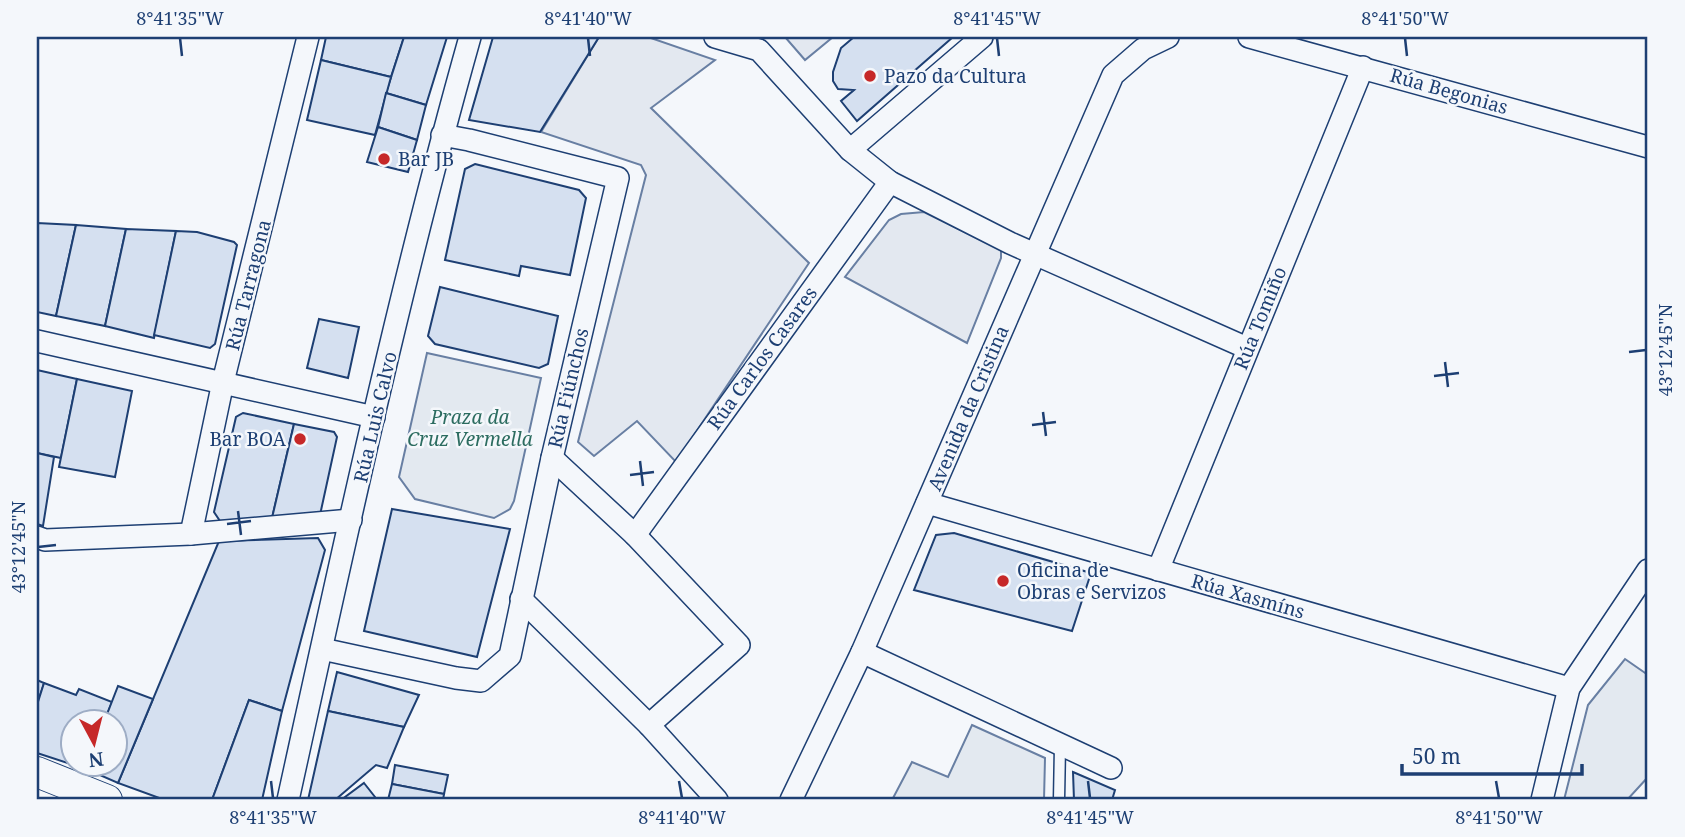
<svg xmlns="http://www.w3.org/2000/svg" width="1685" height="837" font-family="'Noto Serif',serif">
<rect width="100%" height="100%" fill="#f4f7fb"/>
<!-- green -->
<g fill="#e3e9f0" stroke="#687fa3" stroke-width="2">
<path d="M427,353L541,378L514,501L510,509L494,518L415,499L399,477Z"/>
<path d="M1625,659L1648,675V777L1627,800H1564L1588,705Z"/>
<path d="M972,725L1045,758L1044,800H892L912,762L948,777Z"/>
</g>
<!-- parking -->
<g fill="#e3e8f0" stroke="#687fa3" stroke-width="2">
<path d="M599,37H648L715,60L651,108L809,263L676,462L637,421L594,456L578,442L646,175L641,165L541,132Z"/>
<path d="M785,37H833L805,60Z"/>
<path d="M924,212L1001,250V258L967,343L845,277L889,220L901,214Z"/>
</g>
<!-- building -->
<g fill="#d5e0f0" stroke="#1d3f73" stroke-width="2">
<path d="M326,37H404L391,77L321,60Z"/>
<path d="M404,37H447L426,105L386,93Z"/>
<path d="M493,37H599L540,132L469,120Z"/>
<path d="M854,37H953L857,121L841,101L854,90L838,89L833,81V72L841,48Z"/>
<path d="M321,60L391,77L375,135L307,120Z"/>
<path d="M386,93L426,105L417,140L378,127Z"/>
<path d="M378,127L417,140L408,172L367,162Z"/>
<path d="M475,164L579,190L586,198L570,275L521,266L519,276L445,260L465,169Z"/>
<path d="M37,223L76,225L56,316L37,312Z"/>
<path d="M76,225L126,229L105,326L56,316Z"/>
<path d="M126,229L176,231L154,338L105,326Z"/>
<path d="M176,231L197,232L234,242L237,245L215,344L210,348L154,335Z"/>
<path d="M440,287L558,316L548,364L539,368L435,344L428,336Z"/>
<path d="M319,319L359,327L348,378L307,368Z"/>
<path d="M37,370L77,379L61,458L37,453Z"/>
<path d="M77,379L132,391L115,477L59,467Z"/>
<path d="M243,413L294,424L272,518L220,521L214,512L236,417Z"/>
<path d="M294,424L334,432L337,437L320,515L272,518Z"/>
<path d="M37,453L54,457L43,526L37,524Z"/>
<path d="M392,509L510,529L477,657L364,631Z"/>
<path d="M954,533L1091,573L1072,631L914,590L936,535Z"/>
<path d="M318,538L325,550L282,711L249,700L212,800L162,799L118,783L219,541Z"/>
<path d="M337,672L419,695L404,727L328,711Z"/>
<path d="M37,680L44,683L37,705Z"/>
<path d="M44,683L76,695L79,689L112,702L104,722H74V764H88L86,769L37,753V705Z"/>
<path d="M118,686L153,699L118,783L86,769L88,764H116V722H104Z"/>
<path d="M249,700L282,711L262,800H212Z"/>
<path d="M328,711L404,727L387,768L376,765L335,800H308Z"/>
<path d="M395,765L448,775L444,794L392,784Z"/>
<path d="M1073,772L1115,790L1112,800H1074Z"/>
<path d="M364,783L375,797L371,800H341Z"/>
<path d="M392,784L444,794L443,800H388Z"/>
</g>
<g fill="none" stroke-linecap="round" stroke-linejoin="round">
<defs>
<path id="lane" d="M1059,800L1060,746"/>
<g id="street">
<path d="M715,37L759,50L850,150L890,182L1010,243L1247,348"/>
<path d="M1249,37L1648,147"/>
<path d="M850,150L982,37"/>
<path d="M37,341L374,417"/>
<path d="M552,458L635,535L739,645L649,725"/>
<path d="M927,503L1569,688"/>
<path d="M191,534L223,382L308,37"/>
<path d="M635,535L890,182"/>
<path d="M37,537L45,540L191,534L351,520"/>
<path d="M1158,570L1363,67"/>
<path d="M521,599L649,725L717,800"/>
<path d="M322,649L456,678L481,681L510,656L552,458L618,178L469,140L442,135"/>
<path d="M862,652L1111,768"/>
<path d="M288,800C344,545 399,289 470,37"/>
<path d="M791,800L862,652L1113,75L1143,49L1168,37"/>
<path d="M1542,800L1569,688L1648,570"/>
</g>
<path id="secondary" d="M37,772L107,800"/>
</defs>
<!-- lane casing -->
<use href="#lane" stroke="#1d3f73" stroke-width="13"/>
<!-- street casing -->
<use href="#street" stroke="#1d3f73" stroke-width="24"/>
<!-- secondary casing -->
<use href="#secondary" stroke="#1d3f73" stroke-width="32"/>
<!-- lane -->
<use href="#lane" stroke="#f4f7fb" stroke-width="10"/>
<!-- street -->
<use href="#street" stroke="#f4f7fb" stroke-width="21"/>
<!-- secondary -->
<use href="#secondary" stroke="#f4f7fb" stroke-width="30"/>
</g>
<!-- ticks -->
<path fill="none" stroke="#1d3f73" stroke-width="2.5" d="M180,38L182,56M588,38L590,56M997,38L999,56M1405,38L1407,56M1629,352L1646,350M1445,362L1448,387M1434,376L1459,373M1043,412L1046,436M1032,425L1056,422M640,461L643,486M630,475L654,472M238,511L241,535M227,524L251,521M38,547L56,545M271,781L273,798M679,781L682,798M1088,781L1090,798M1496,781L1499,798"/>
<!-- markers -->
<g fill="#c62828" stroke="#f4f7fb" stroke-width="2.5">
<circle cx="870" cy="76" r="7"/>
<circle cx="384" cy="159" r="7"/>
<circle cx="300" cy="439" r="7"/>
<circle cx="1003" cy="581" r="7"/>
</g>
<g text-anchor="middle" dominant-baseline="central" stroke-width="5" stroke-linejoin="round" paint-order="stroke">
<!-- poi labels -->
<g font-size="19" fill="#1d3f73" stroke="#f4f7fb" text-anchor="start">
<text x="884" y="76">Pazo da Cultura</text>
<text x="398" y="159">Bar JB</text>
<text x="286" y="439" text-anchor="end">Bar BOA</text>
<text x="1017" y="570">Oficina de<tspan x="1017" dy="22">Obras e Servizos</tspan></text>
</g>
<!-- street labels -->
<g font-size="19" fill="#1d3f73" stroke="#f4f7fb">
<text transform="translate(1449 91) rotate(16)">Rúa Begonias</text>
<text transform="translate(248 285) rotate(-76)">Rúa Tarragona</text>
<text transform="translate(1260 318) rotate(-68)">Rúa Tomiño</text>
<text transform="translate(762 358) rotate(-54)">Rúa Carlos Casares</text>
<text transform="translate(568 388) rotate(-77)">Rúa Fiúnchos</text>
<text transform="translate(968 408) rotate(-67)">Avenida da Cristina</text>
<text transform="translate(375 417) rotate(-77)">Rúa Luis Calvo</text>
<text transform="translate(1248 596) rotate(16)">Rúa Xasmíns</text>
</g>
<!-- park labels -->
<g font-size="19" font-style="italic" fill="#2c6c60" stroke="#f4f7fb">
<text x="470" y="417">Praza da<tspan x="470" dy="22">Cruz Vermella</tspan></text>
</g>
</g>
<!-- border -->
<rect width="1685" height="837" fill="none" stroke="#f4f7fb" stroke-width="77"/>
<!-- north arrow -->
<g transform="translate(94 743) rotate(173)"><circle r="33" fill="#f4f7fb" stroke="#9eadc5" stroke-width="2"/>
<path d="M0-5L12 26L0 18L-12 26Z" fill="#c62828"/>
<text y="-10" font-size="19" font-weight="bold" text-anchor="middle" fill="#1d3f73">N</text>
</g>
<!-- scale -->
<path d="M1402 764v10h180v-10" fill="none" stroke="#1d3f73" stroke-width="3.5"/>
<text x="1412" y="764" font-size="21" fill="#1d3f73" stroke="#f4f7fb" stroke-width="5" paint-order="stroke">50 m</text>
<rect x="38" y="38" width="1608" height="760" fill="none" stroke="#1d3f73" stroke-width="2.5"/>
<g font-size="18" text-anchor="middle" fill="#1d3f73">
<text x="180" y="25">8°41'35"W</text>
<text x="588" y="25">8°41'40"W</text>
<text x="997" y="25">8°41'45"W</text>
<text x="1405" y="25">8°41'50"W</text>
<text transform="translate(1666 350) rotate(-90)" y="6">43°12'45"N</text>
<text transform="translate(19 547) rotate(-90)" y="6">43°12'45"N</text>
<text x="273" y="824">8°41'35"W</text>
<text x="682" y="824">8°41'40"W</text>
<text x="1090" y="824">8°41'45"W</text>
<text x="1499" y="824">8°41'50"W</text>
</g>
</svg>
